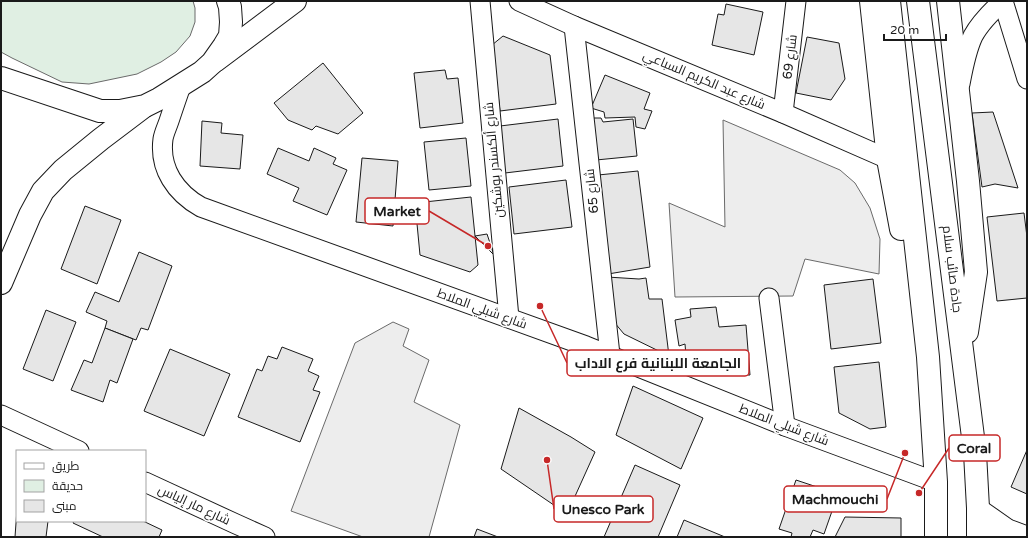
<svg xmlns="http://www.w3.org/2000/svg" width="1028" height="538" font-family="'Varela Round',Cairo,sans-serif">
<rect width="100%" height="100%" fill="#fff"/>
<!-- green -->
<path fill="#e0efe3" stroke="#6a6a6a" d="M1,1H193L195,8V22L190,36L176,52L161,62L137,74L89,84L62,82L12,58L1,52Z"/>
<!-- parking -->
<g fill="#ededed" stroke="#6a6a6a">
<path d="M723,120L840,170L855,183L870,208L880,239L879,274L805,259L793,296L675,297L669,203L725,227Z"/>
<path d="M393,322L409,329L403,346L429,360L414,402L460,425L429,537H363L291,511L355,343Z"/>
</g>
<!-- building -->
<g fill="#e6e6e6" stroke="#1a1a1a">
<path d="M726,4L763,12L754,55L712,45L718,14L724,15Z"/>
<path d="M503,36L550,55L556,104L500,111L492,45Z"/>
<path d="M807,37L839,43L845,79L831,100L796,93Z"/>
<path d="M323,63L363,113L338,134L316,126L312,130L288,120L274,103Z"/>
<path d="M445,70L447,79L458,78L463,123L420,128L414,73Z"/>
<path d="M605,75L650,93L644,109L652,111L645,129L636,127L635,117L605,118L604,112L591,108Z"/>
<path d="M993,112L1018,188L995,184L982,187L972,113Z"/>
<path d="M589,118H601L603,122L633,119L637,156L596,160Z"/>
<path d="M558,119L563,166L505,173L500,126Z"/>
<path d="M202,121L222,123L221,133L243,135L240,169L200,166Z"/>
<path d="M466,138L471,186L429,190L424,142Z"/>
<path d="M278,148L309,161L314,148L336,158L333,164L347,170L327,215L293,201L299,188L267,174Z"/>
<path d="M362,158L398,161L393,226L356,222Z"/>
<path d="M638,171L650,267L608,274L598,175Z"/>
<path d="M566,180L572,227L514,234L509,187Z"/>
<path d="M471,197L478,265L470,272L420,255L415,203Z"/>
<path d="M85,206L121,220L97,284L61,269Z"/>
<path d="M1024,213L1027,237V298L997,301L987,217Z"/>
<path d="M487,234L494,255L475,236Z"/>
<path d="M139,252L172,266L148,330L141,328L136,340L105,328L107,321L86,312L95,292L119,302Z"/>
<path d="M607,277L639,279L646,278L649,299H662L669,356L624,334L614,322Z"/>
<path d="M873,279L881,343L831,349L824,285Z"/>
<path d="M716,307L719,327L746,325L750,375H734L712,368L695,362L686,356L685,344L679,346L675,320L691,317L690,309Z"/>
<path d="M46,310L76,322L53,381L23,369Z"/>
<path d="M105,328L133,339L117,383L110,380L103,402L71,390L84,360L92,363Z"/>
<path d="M282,347L313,359L308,371L319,376L313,390L320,392L300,442L238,417L257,369L262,371L268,356L277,359Z"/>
<path d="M170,349L230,374L204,436L144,411Z"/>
<path d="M879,362L886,427L870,429L839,413L834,367Z"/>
<path d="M633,386L703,418L681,469L616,435Z"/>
<path d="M519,408L571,437L595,452L567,514L501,469Z"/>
<path d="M1027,450V494L1011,487Z"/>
<path d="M635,465L680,485L658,537H604Z"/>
<path d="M796,480L838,494L824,534L813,530L810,537H791L792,533L779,529Z"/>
<path d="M17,509V521H48L46,537H15Z"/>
<path d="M845,517L901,518V537H835Z"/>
<path d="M684,520L725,537H677Z"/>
<path d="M74,521H143L162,530L159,537H103L73,523Z"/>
<path d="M477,529L498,537H474Z"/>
</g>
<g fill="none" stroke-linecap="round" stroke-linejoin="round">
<defs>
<g id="street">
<path d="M480,1L509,318"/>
<path d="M519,1L574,26L783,113L888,159"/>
<path d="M1003,1L1027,79"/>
<path d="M574,26L610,355"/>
<path d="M960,84C963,68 966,51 973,36C980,23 992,11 1003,1"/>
<path d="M181,86C177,97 173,109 169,121C167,127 164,133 163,139C159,169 176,193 201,207L586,346L785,426L936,482"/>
<path d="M783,113L796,1"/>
<path d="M769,298L785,426"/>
<path d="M1,415L79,451"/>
<path d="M145,482L236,524L265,537"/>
<path d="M978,508L1008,529L1027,536"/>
<path d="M990,537L1008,529"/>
</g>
<path id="secondary" d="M215,61L295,1"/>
<g id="highway">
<path d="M871,1L888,159L901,229"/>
<path d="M889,1L928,357L936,482V537"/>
<path d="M918,1L975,453L978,508V537"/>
<path d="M948,1L968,181L976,272L967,332"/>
<path d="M1,78L100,111H120L145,106L159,99L202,72L212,63L224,46L230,36L231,22L230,7L228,1"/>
<path d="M1,283L30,215L43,191L63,170L101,139L142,108"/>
</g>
</defs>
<!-- street casing -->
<use href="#street" stroke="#1a1a1a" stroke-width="21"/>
<!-- secondary casing -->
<use href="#secondary" stroke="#1a1a1a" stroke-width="24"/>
<!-- highway casing -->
<use href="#highway" stroke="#1a1a1a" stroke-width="24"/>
<!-- street -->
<use href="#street" stroke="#fff" stroke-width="19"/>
<!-- secondary -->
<use href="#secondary" stroke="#fff" stroke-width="22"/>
<!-- highway -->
<use href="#highway" stroke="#fff" stroke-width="22"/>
</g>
<g text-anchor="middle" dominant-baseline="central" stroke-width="3" stroke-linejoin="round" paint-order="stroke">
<!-- street labels -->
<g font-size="13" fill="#1a1a1a" stroke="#fff">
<text transform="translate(790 57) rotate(-83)">شارع 69</text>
<text transform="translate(704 80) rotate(23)">شارع عبد الكريم السباعي</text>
<text transform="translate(494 160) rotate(-95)">شارع ألكسندر بوشكين</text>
<text transform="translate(592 191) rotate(-96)">شارع 65</text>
<text transform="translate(952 269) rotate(83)">جادة صائب سلام</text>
<text transform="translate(482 309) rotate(20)">شارع شبلي الملاط</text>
<text transform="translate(784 425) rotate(21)">شارع شبلي الملاط</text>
<text transform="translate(194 505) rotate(25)">شارع مار إلياس</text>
</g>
</g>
<!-- callouts -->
<path fill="none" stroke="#c62828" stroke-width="1.5" d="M488 246L429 211M540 306L567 363M919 493L949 448M905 453L887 499M547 460L554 509"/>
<g fill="#c62828" stroke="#fff" stroke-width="1.5">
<circle cx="488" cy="246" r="4"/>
<circle cx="540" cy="306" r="4"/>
<circle cx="919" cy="493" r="4"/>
<circle cx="905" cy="453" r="4"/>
<circle cx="547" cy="460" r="4"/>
</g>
<g fill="#fff" stroke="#c62828" stroke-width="1.5">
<rect x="365" y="198" width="64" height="26" rx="4"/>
<rect x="567" y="350" width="182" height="26" rx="4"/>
<rect x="949" y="435" width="51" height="26" rx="4"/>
<rect x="784" y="486" width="103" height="26" rx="4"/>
<rect x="554" y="496" width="99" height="26" rx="4"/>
</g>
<g font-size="14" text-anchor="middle" font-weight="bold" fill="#1a1a1a">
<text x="397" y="216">Market</text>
<text x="658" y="368">الجامعة اللبنانية فرع الاداب</text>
<text x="974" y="453">Coral</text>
<text x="835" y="504">Machmouchi</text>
<text x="603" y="514">Unesco Park</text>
</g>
<!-- border -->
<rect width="1028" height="538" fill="none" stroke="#1a1a1a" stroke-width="4"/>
<!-- legend -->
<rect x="16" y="450" width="130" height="72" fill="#ffffff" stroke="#a3a3a3"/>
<rect x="24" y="463" width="20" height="6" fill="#ffffff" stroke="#a3a3a3"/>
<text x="52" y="470" font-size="12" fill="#1a1a1a">طريق</text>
<rect x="24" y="480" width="20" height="12" fill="#e0efe3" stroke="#a3a3a3"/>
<text x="52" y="490" font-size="12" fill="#1a1a1a">حديقة</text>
<rect x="24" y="500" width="20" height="12" fill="#e6e6e6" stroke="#a3a3a3"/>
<text x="52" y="510" font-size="12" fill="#1a1a1a">مبنى</text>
<!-- scale -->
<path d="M884 34v6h62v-6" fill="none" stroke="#1a1a1a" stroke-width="2"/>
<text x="890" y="34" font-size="12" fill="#1a1a1a" stroke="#ffffff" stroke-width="3" paint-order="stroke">20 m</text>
</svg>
